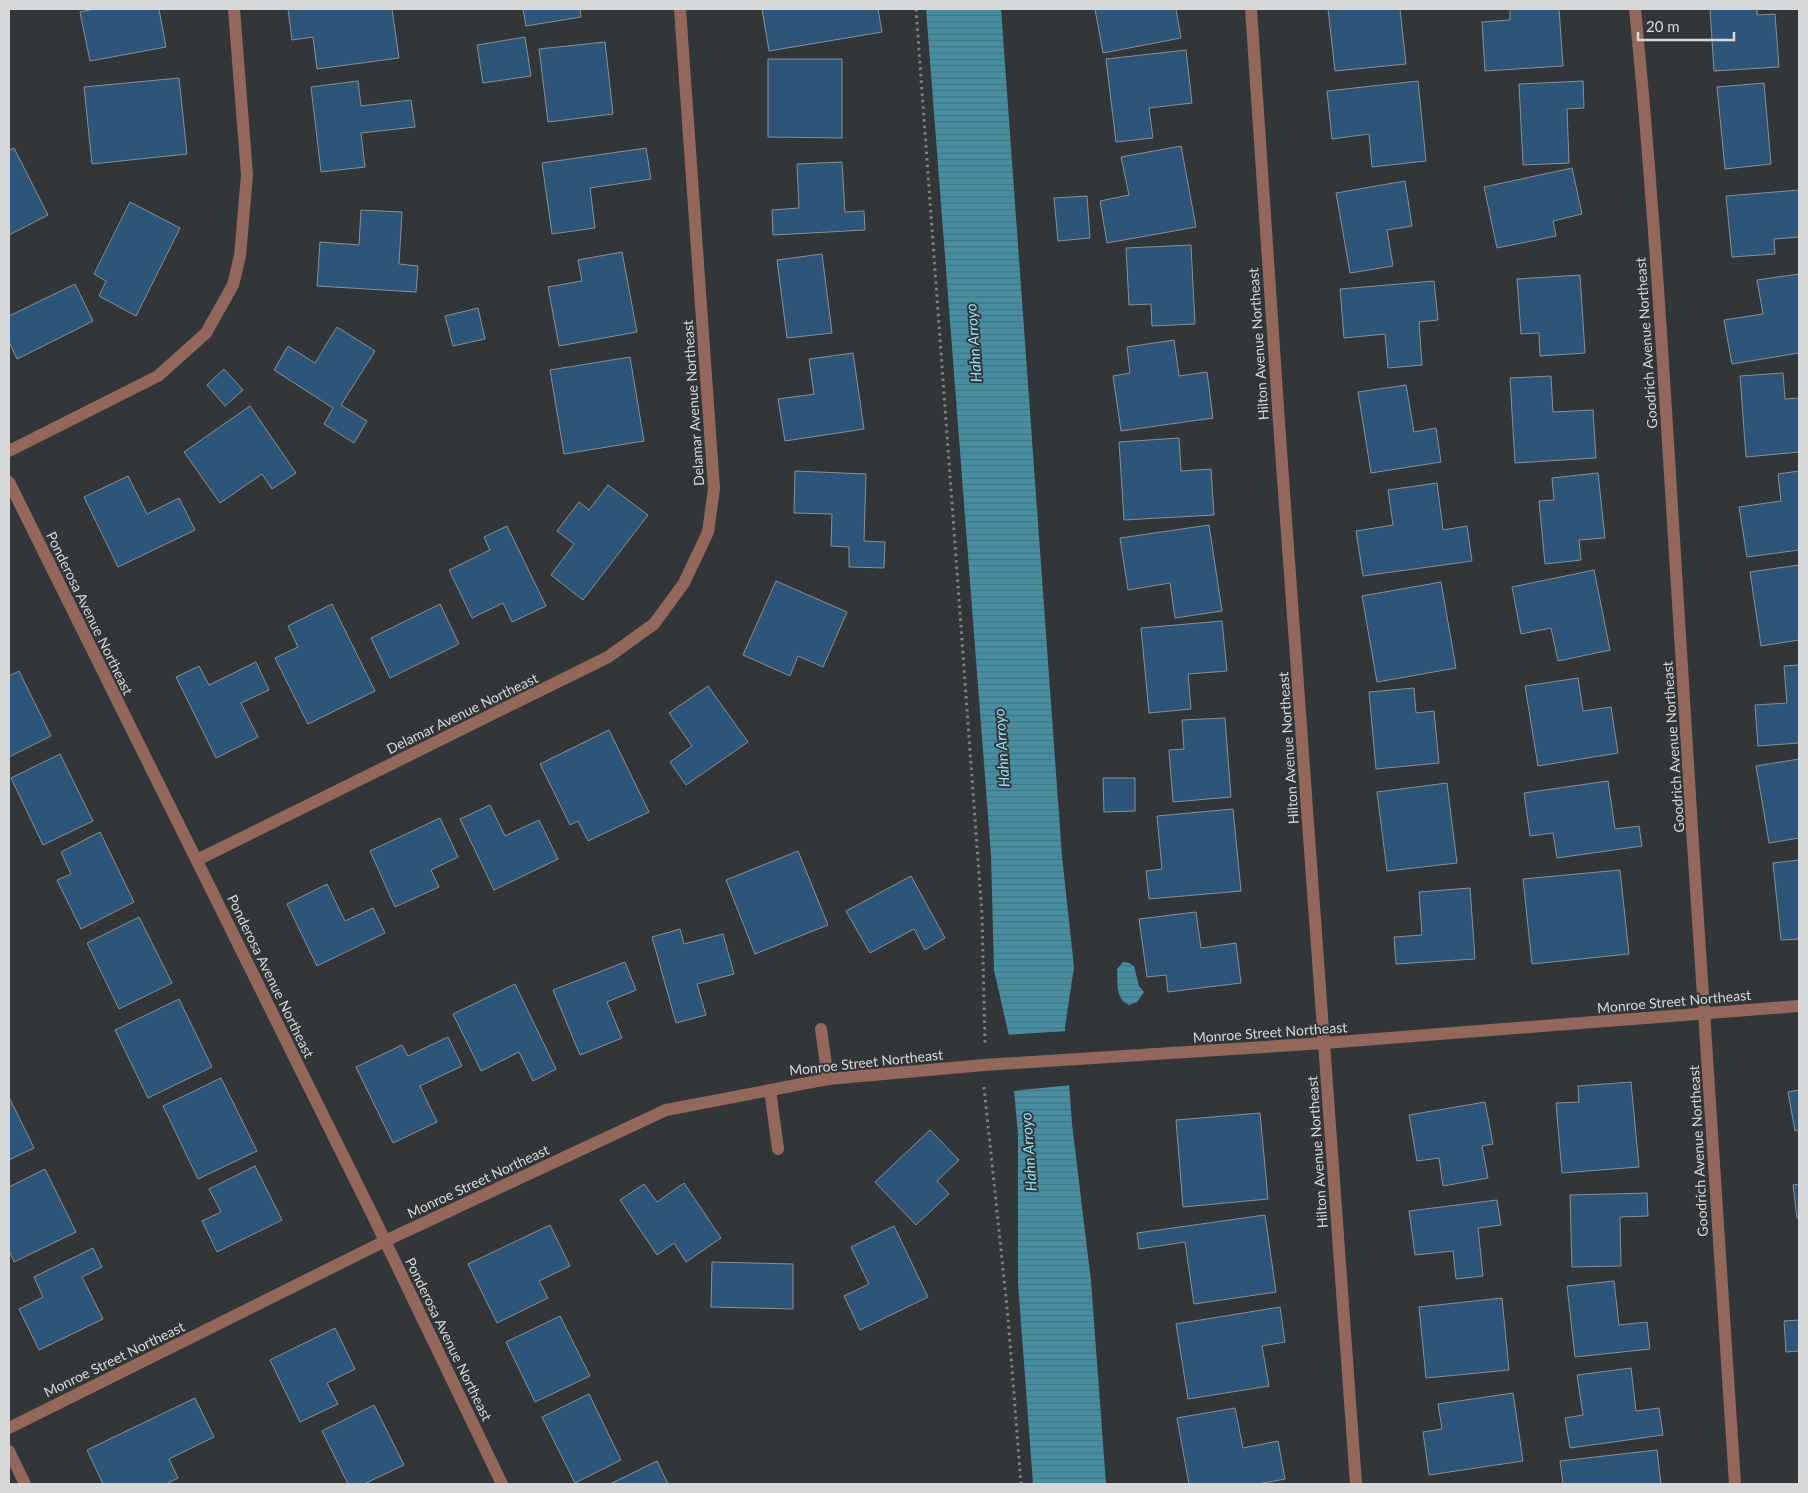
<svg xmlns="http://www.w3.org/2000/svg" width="1808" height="1493" font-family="Lato,sans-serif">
<defs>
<pattern id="water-rules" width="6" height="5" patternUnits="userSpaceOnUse" patternTransform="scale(1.25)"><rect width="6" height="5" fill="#488ea2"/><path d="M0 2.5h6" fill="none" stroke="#457380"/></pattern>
</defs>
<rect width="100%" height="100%" fill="#333638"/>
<!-- water -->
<g fill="url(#water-rules)">
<path d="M926,9H1001L1062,856L1074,967L1065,1027L1072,1124L1091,1281L1106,1484H1033L1018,1283V1134L1009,1036L994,970L991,855Z"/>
<path d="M1123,962L1129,963L1134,966L1139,986L1144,992L1137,1002L1129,1005C1115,999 1118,983 1117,969Z"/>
</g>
<!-- pier -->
<path fill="#333638" d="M1068,1031L1072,1085L1012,1091L1006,1035Z"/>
<!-- building -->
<g fill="#2d557a" stroke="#8c8f92">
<path d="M94,9H159L166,47L90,61L80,12Z"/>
<path d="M288,9H392L399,58L317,69L313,37L292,40Z"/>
<path d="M523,9H580L581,17L526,26Z"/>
<path d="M762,9H878L882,32L769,51Z"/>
<path d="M1095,9H1176L1181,38L1103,53Z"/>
<path d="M1328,9H1400L1406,64L1335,71Z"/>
<path d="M1510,9H1559L1563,66L1485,71L1482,22L1510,20Z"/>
<path d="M1710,9H1757V15L1775,14L1779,67L1714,71Z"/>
<path d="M525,37L531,76L483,83L477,45Z"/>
<path d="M605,42L613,114L548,122L539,49Z"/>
<path d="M1186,50L1192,103L1149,108L1153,138L1116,142L1106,59Z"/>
<path d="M768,59H842V138L768,137Z"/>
<path d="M179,78L187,154L92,164L84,87Z"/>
<path d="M358,81L361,106L411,100L415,127L361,133L365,167L321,172L311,87Z"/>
<path d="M1418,81L1426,161L1372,167L1369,134L1332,139L1327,91Z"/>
<path d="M1583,81L1584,108L1567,109L1569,163L1523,165L1519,84Z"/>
<path d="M1764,83L1771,164L1725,169L1717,87Z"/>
<path d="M1181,146L1196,227L1107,243L1100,201L1129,195L1121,157Z"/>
<path d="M14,148L48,215L9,235V150Z"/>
<path d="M646,148L651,179L590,188L595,228L552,234L542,163Z"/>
<path d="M842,162L845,212L864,211L865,230L773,235L772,210L799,208L797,164Z"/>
<path d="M1572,168L1582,214L1553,221L1556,236L1497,248L1484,187Z"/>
<path d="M1405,181L1412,226L1387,230L1393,266L1350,273L1336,193Z"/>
<path d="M1799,190V237L1774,239L1775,254L1732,257L1726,196Z"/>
<path d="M1087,196L1090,238L1058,241L1054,198Z"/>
<path d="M130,202L180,228L136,316L99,296L106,281L94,274Z"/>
<path d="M361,210L402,212L399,264L418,266L416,292L317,286L320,242L359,245Z"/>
<path d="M1191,245L1195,324L1152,326L1151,304L1129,305L1126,248Z"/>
<path d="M622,252L637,332L559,346L548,287L582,281L578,260Z"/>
<path d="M822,254L832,333L787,338L777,260Z"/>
<path d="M1799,274V353L1732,364L1724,320L1763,314L1757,280Z"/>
<path d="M1580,275L1585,353L1540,356L1539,333L1521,334L1517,279Z"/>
<path d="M1434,281L1438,320L1419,322L1422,365L1388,368L1385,334L1344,338L1340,289Z"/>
<path d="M75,284L93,321L17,359L9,342V316Z"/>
<path d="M478,308L485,339L453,346L445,316Z"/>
<path d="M337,327L375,351L341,405L367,421L354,443L324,424L333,408L274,370L288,346L315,363Z"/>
<path d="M1174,340L1179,376L1207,372L1213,418L1121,431L1113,376L1130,373L1127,347Z"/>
<path d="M853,353L864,429L785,441L778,399L814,394L809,359Z"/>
<path d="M630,357L644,441L564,454L550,370Z"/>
<path d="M224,369L243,390L225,406L207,385Z"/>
<path d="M1783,373L1785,399L1799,398V452L1746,457L1740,376Z"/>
<path d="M1551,376L1553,412L1593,410L1596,458L1515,463L1510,378Z"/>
<path d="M1406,385L1414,432L1436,428L1441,462L1371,473L1358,392Z"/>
<path d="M250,406L296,473L272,489L262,474L220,503L184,452Z"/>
<path d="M1179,438L1181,471L1211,469L1214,515L1124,520L1119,442Z"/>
<path d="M795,471L866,474L864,541L885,542L884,568L849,567V547L831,546L832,514L794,513Z"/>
<path d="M1799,471V550L1747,557L1739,507L1781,501L1778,474Z"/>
<path d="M1598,473L1605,538L1579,540L1581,560L1545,564L1539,501L1554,500L1552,478Z"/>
<path d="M128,476L147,514L179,498L195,530L118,567L84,497Z"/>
<path d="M1437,483L1443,530L1467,526L1472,561L1363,576L1356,531L1393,525L1388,490Z"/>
<path d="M608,485L648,515L583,600L551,575L574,544L557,531L579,502L589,510Z"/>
<path d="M1209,525L1222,611L1175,618L1170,583L1128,590L1120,538Z"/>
<path d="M507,526L546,606L512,622L503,603L472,618L449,570L490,550L484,537Z"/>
<path d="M1799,565V640L1761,646L1750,572Z"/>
<path d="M1594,570L1610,650L1558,661L1551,628L1521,634L1512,587Z"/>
<path d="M776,581L847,612L823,667L798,656L790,676L743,655Z"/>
<path d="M1441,582L1456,668L1377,682L1362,596Z"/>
<path d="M332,604L375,691L308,724L275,658L298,647L288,626Z"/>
<path d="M440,604L459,644L390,678L371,638Z"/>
<path d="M1222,621L1227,671L1188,674L1191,709L1149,713L1141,628Z"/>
<path d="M256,662L269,690L241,703L258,737L216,758L176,677L199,666L209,685Z"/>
<path d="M1799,665V743L1758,746L1755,705L1787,703L1784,666Z"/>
<path d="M19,671L51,736L9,757V676Z"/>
<path d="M1578,678L1583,711L1611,707L1618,753L1538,766L1525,686Z"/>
<path d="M708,686L748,742L686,785L670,762L692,746L669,713Z"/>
<path d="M1414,688L1416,713L1434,711L1439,763L1376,769L1369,692Z"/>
<path d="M1225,718L1231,797L1173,802L1169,750L1184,749L1182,720Z"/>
<path d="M609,730L649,812L588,841L578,821L570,825L540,764Z"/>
<path d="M60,754L93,821L43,845L11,778Z"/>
<path d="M1799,759V838L1769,843L1756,766Z"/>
<path d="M1103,778H1135V811L1104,812Z"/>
<path d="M1608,781L1615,829L1639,826L1642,846L1557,858L1553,833L1530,836L1524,793Z"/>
<path d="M1447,783L1457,863L1387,871L1377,792Z"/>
<path d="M490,805L505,836L539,820L558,859L494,890L460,819Z"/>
<path d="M1233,809L1241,891L1149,899L1146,871L1162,869L1157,816Z"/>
<path d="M440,818L458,857L431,870L439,887L395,907L370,851Z"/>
<path d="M100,832L134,902L81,929L57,880L71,874L61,852Z"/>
<path d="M798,851L828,925L755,954L726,880Z"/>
<path d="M1799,860V939L1781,940L1773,863Z"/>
<path d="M1620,870L1629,954L1532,964L1523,879Z"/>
<path d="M911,876L945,938L925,950L914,929L870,953L846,911Z"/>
<path d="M327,884L345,921L373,908L385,933L317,966L287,904Z"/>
<path d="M1470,888L1475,959L1396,964L1394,937L1422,935L1419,892Z"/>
<path d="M1196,912L1201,948L1236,943L1241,983L1168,992L1166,975L1147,977L1139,919Z"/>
<path d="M139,917L172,983L119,1009L87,943Z"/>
<path d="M680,929L684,944L723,934L734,974L697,984L706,1015L676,1023L652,937Z"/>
<path d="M625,962L636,990L607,1002L622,1038L580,1055L553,990Z"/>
<path d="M515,984L556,1069L533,1081L519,1052L481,1071L453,1014Z"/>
<path d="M179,999L212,1067L148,1098L115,1030Z"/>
<path d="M448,1037L462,1066L420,1086L437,1122L393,1143L356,1067L402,1045L408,1056Z"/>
<path d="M221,1078L257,1151L198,1179L163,1106Z"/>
<path d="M1631,1082L1639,1167L1562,1173L1556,1103L1579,1102L1578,1086Z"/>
<path d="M1799,1090V1130L1795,1131L1788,1092Z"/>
<path d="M9,1097L34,1148L9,1160Z"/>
<path d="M1485,1102L1493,1144L1482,1146L1488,1178L1443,1186L1439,1158L1417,1161L1409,1115Z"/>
<path d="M1260,1113L1268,1199L1183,1207L1176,1120Z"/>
<path d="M930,1130L959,1160L937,1181L949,1194L916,1225L875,1182Z"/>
<path d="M255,1166L282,1220L217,1252L202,1221L221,1212L209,1189Z"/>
<path d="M45,1169L76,1232L14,1262L9,1250V1187Z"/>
<path d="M684,1183L721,1238L686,1262L674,1243L657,1255L620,1200L644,1184L657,1202Z"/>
<path d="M1799,1184V1218H1797L1793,1185Z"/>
<path d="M1647,1193L1648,1216L1620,1217L1621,1266L1572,1267L1570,1195Z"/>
<path d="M1497,1200L1501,1225L1478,1228L1483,1276L1456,1279L1453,1251L1415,1255L1409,1211Z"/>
<path d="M1265,1215L1276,1292L1194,1304L1185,1242L1139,1249L1137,1233Z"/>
<path d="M550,1225L570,1266L539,1281L548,1298L497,1323L468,1264Z"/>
<path d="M894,1226L928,1297L860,1330L844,1296L869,1284L851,1247Z"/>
<path d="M93,1248L102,1267L82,1277L103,1319L39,1350L19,1309L43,1297L34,1277Z"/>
<path d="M712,1262L793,1264V1309L711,1307Z"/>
<path d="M1614,1281L1619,1325L1647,1322L1650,1349L1575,1357L1567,1286Z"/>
<path d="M1502,1298L1509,1370L1426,1378L1419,1307Z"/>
<path d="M1280,1307L1285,1342L1262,1346L1269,1386L1188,1399L1176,1324Z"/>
<path d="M560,1316L590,1376L535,1402L506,1342Z"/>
<path d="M1799,1320V1351L1786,1352L1784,1321Z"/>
<path d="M335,1328L355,1369L327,1383L338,1404L300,1422L270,1360Z"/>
<path d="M1631,1368L1636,1411L1659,1408L1663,1435L1570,1448L1565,1418L1583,1415L1577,1375Z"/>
<path d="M1513,1393L1523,1461L1429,1475L1423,1432L1442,1429L1438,1404Z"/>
<path d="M589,1394L621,1460L575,1483L542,1417Z"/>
<path d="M195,1398L214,1437L169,1459L178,1478L166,1484H103L87,1450Z"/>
<path d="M374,1405L404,1465L364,1484H348L322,1431Z"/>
<path d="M1235,1408L1243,1448L1278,1441L1285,1479L1258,1484H1189L1177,1418Z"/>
<path d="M1657,1450L1661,1484H1563L1560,1461Z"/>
<path d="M657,1461L668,1484H610Z"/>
</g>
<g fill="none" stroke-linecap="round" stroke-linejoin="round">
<!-- path -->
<g stroke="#7f8283" stroke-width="3" stroke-dasharray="2.5 4" stroke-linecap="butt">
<path d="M916,9L982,915L985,1043"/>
<path d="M984,1087L1008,1317L1021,1484"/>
</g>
<!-- minor -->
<g stroke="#94675d" stroke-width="12">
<path d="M1251,9L1280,437L1356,1484"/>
<path d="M1635,9C1654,201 1665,394 1677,587C1696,886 1713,1185 1735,1484"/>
<path d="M9,451L158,376L206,333L233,285L240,256L247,175L234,9"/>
<path d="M9,482L373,1216L502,1484"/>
<path d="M197,860L608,657L654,624L684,583L708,532L714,489L680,9"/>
<path d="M821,1029L828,1079"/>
<path d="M770,1090L778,1149"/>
<path d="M9,1428L385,1241L666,1110L828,1079L984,1065L1325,1043L1799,1006"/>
<path d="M9,1451L25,1484"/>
</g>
</g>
<g text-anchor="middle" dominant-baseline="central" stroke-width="4" stroke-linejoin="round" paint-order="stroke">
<!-- street labels -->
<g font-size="14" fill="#d6d8d9" stroke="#333638">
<text transform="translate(1646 343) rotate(-94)">Goodrich Avenue Northeast</text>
<text transform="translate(1258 344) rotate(-94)">Hilton Avenue Northeast</text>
<text transform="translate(693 403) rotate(-94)">Delamar Avenue Northeast</text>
<text transform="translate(90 613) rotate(64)">Ponderosa Avenue Northeast</text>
<text transform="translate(462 713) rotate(-26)">Delamar Avenue Northeast</text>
<text transform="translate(1673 747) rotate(-94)">Goodrich Avenue Northeast</text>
<text transform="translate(1288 748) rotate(-94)">Hilton Avenue Northeast</text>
<text transform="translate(271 976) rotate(64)">Ponderosa Avenue Northeast</text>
<text transform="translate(1674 1001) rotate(-5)">Monroe Street Northeast</text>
<text transform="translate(1270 1032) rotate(-4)">Monroe Street Northeast</text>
<text transform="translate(866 1062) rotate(-6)">Monroe Street Northeast</text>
<text transform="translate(1698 1151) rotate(-93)">Goodrich Avenue Northeast</text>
<text transform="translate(1317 1152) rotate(-94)">Hilton Avenue Northeast</text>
<text transform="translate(478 1181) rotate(-25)">Monroe Street Northeast</text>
<text transform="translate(449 1339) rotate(64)">Ponderosa Avenue Northeast</text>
<text transform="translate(114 1359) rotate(-26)">Monroe Street Northeast</text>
</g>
<!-- water labels -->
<g font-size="15" font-style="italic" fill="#90e1f8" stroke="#333638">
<text transform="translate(973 343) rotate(-94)">Hahn Arroyo</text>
<text transform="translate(1001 748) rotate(-94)">Hahn Arroyo</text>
<text transform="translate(1028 1152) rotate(-94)">Hahn Arroyo</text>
</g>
</g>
<!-- border -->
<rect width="1808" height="1493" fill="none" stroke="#d6d8d9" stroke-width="20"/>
<!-- scale -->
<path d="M1638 32v8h96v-8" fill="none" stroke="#d6d8d9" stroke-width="2.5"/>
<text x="1646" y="32" font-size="15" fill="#d6d8d9" stroke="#333638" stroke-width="4" paint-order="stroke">20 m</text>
</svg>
